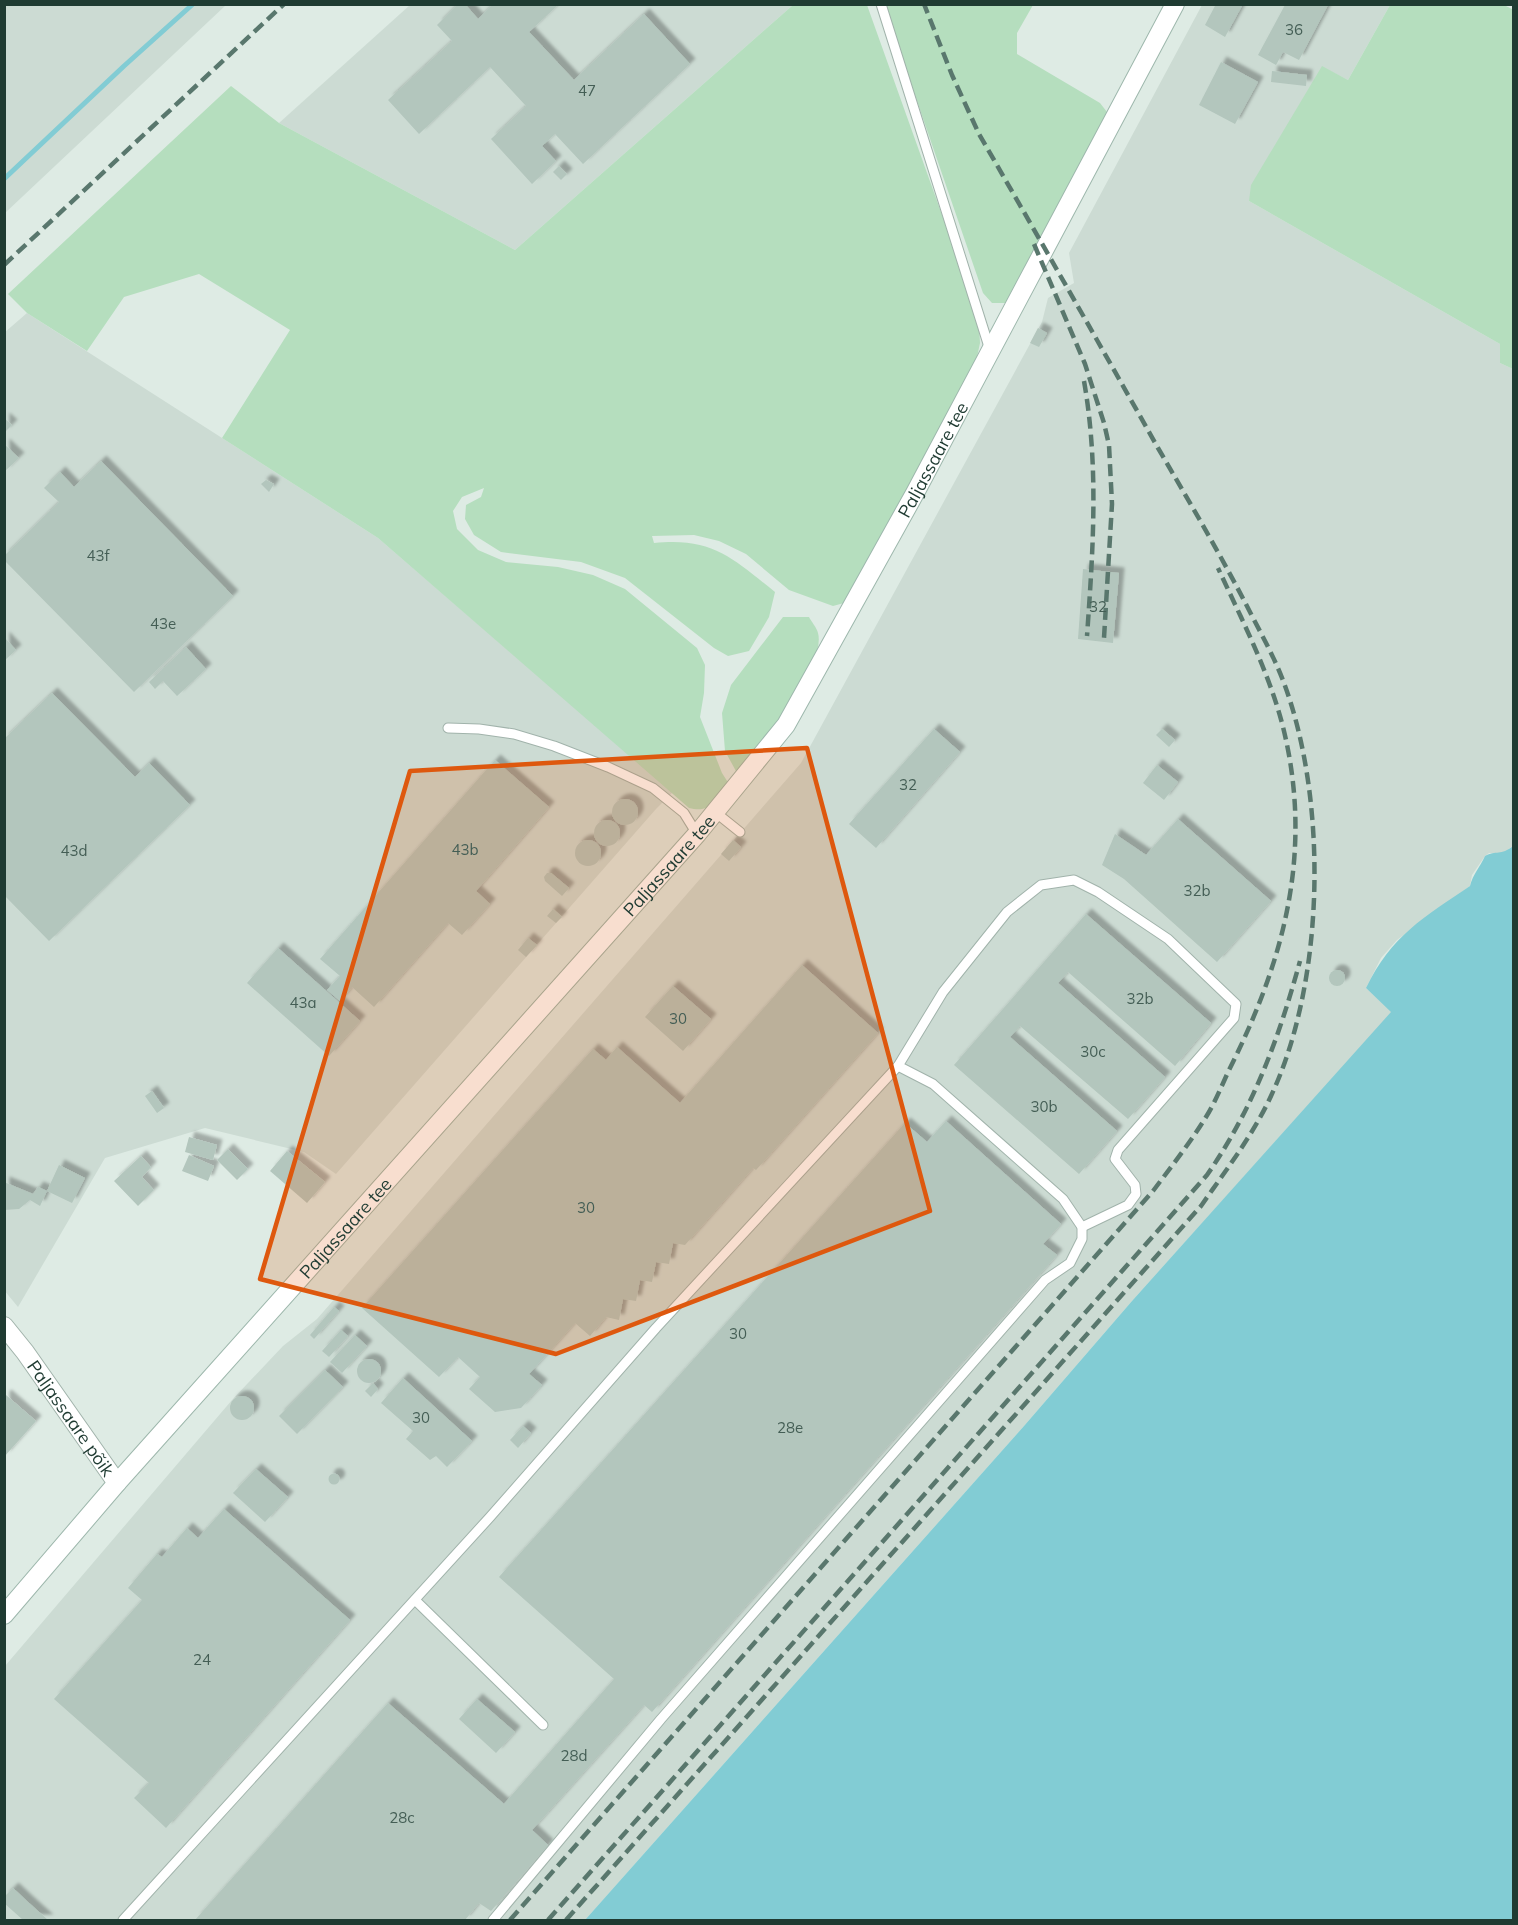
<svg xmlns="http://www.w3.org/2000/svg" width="1518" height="1925" font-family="Mulish,sans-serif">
<defs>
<filter id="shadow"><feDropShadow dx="5.5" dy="-5.5" stdDeviation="1.5" flood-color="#0004"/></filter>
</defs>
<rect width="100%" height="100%" fill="#deebe4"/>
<!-- built -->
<g fill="#ccdbd3">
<path d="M5,4H226V5L5,213Z"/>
<path d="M410,5H793L515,250L279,123Z"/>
<path d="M1202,5H1390L1348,80L1322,67L1249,201L1500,344V363L1513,369V846L1503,853H1489L1485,856L1472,875L1470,886L1397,940L1381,958L1366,988L1392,1012L1132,1301L1024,1426L585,1920H5V1666L232,1400L283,1346L317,1319L801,763L1042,322L1048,298L1074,283L1069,253Z"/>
<path d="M27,313L378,538L673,792L656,809L336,1174L304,1152L205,1128L105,1158L18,1307L4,1290V333Z"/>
</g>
<!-- green -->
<g fill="#b5debe">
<path d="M793,5H867L971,296L979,326L980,343L977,357L943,425L844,603L833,606L789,590L746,554L719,541L694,535L652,536L654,543C713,537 732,558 775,592L769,617L749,651L728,656L714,648L625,578L581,562L501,552L474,535L465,519L466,505L481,497L484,488L462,497L453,511L457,529L478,550L506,562L558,567L593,575L625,589L697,648L705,665L704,693L700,717L722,773L729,784C716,799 711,814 689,808L378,538L222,438L290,330L199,274L124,297L87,351L27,313L8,294L231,86L279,123L515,250Z"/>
<path d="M884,5H1033L1017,33V54L1100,103L1107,112L1006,303H992L983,293Z"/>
<path d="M1504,5L1514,10L1513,369L1500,363V344L1249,201L1251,185L1322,66L1348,80L1390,5Z"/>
<path d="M783,617H809C811,621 817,628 818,633C827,666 757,747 737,773L725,751L722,713L731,685Z"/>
</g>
<!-- water -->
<path fill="#82ccd4" d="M1513,846V1920H585L1024,1426L1132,1301L1391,1012L1366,988C1391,936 1424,917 1470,886C1473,874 1480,867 1485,856C1496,850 1501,856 1513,846Z"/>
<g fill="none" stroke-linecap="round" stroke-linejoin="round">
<!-- stream -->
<path stroke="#82ccd4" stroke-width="5" d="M4,179L124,66L193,4"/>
</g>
<!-- building -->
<g fill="#b3c6bd" filter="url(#shadow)">
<path d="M458,4H465L478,19L493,4H559L529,32L574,80L644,14L690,64L583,164L555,134L542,146L556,161L532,184L491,139L526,106L490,67L419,134L388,100L452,41L437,25Z"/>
<path d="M1216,4H1243L1225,37L1205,25Z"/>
<path d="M1285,5H1328L1299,60L1283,52L1276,65L1258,55Z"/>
<path d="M1221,62L1258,82L1235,124L1199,105Z"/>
<path d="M1272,71L1307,75L1306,86L1271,82Z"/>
<path d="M559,166L567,174L561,180L553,172Z"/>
<path d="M1038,328L1047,333L1039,347L1030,343Z"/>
<path d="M4,418L12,425L4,433Z"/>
<path d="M4,444L19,458L4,472Z"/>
<path d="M101,461L233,596L134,692L4,560V556L59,502L44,488L60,472L74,487Z"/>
<path d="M266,480L274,484L269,492L261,484Z"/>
<path d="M1083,569L1119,573L1113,643L1078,639Z"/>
<path d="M4,637L16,650L4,661Z"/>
<path d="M186,647L206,669L177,696L163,681L155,689L149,682Z"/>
<path d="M52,693L135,777L149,763L190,805L49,941L4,895V739Z"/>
<path d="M934,729L960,752L876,848L849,824Z"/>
<path d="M1162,729L1175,740L1169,747L1156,735Z"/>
<path d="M495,760L549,807L476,891L490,904L462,935L448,923L374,1007L352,987L340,1001L327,990L340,976L320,959Z"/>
<path d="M1157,765L1178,782L1164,800L1143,783Z"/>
<circle cx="625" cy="812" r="13"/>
<path d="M1178,819L1271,901L1217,962L1124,879L1102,865L1115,834L1146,855Z"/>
<circle cx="607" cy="833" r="13"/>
<path d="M733,840L741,847L729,861L721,854Z"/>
<circle cx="588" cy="853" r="13"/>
<path d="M547,873H551L569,888L562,896L545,881L544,877Z"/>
<path d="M553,909L562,917L556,923L547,916Z"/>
<path d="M1086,914L1211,1023L1175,1066L1068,972L1058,983L1165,1077L1128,1119L1020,1026L1010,1037L1117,1131L1079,1174L954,1065Z"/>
<path d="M528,938L537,945L526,957L518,950Z"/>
<path d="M278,948L360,1021L329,1056L247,983Z"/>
<path d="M802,965L878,1033L756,1170L753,1168L685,1245L673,1243L669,1264L656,1262L652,1282L640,1280L636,1301L623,1299L619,1320L606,1317L590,1336L575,1323L529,1374L542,1385L521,1408L495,1412L469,1389L480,1377L458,1357L439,1377L362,1308L593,1049L606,1060L617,1047L680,1103Z"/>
<circle cx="1337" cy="978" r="8"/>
<path d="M673,986L711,1019L683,1051L645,1017Z"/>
<path d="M152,1091L164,1108L157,1113L145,1096Z"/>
<path d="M946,1121L1061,1224L1043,1244L1057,1255L652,1712L644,1705L532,1830L548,1845L491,1911L479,1903L465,1920H195L388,1703L504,1804L614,1679L499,1577L905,1123L927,1142Z"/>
<path d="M189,1137L217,1145L213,1160L185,1152Z"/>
<path d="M228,1149L248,1169L237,1180L217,1160Z"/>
<path d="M287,1151L325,1182L307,1203L270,1171Z"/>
<path d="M189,1155L214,1166L208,1181L182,1171Z"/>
<path d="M141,1156L151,1167L142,1177L154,1190L138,1206L114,1181Z"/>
<path d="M59,1165L85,1178L72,1203L47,1191L40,1206L30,1200L19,1209L4,1210V1182L33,1194L38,1187L47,1191Z"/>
<path d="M334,1307L339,1311L314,1339L310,1335Z"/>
<path d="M341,1330L348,1336L329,1357L322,1351Z"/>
<path d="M355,1335L367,1346L342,1373L330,1362Z"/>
<circle cx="369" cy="1371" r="12"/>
<path d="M325,1370L343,1387L297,1434L279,1416Z"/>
<path d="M403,1378L472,1441L447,1467L436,1456L430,1460L406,1439L413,1431L381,1403Z"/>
<path d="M373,1383L378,1389L371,1397L365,1391Z"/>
<path d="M6,1395L36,1421L4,1457V1397Z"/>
<circle cx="242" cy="1408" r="12"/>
<path d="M523,1426L531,1433L518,1448L510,1440Z"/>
<path d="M256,1469L288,1497L265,1522L233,1493Z"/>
<circle cx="334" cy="1479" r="5.5"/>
<path d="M224,1509L350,1620L166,1828L134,1798L149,1783L54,1699L142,1600L128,1588L157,1554L162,1557L187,1528L198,1538Z"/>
<path d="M477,1699L515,1732L496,1753L459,1719Z"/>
<path d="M13,1888L28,1902L48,1920H23L4,1903V1897Z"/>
</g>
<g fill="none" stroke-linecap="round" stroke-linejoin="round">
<defs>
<g id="lane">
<path d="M881,4L990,350"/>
<path d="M448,728L479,729L514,734L554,746L608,767L653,788L684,813L697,834"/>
<path d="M715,812L740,832"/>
<path d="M415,1600L543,1725"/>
<path d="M123,1920L490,1517L656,1328L898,1066L943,992L1007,912L1041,885L1074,880L1098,892L1168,939L1236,1004L1234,1018L1118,1150L1115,1159L1135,1185L1136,1194L1128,1205L1082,1227"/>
<path d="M493,1920L661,1719L1045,1280L1070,1263L1082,1239V1227L1063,1199L933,1084L898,1066"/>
</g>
<g id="street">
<path id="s1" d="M4,1326L25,1352L117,1483"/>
</g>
<g id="secondary">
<path id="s2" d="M4,1615L117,1483L697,834L786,725L915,493L1175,4"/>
</g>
</defs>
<!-- lane casing -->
<use href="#lane" stroke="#a1b3ab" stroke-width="11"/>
<!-- street casing -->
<use href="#street" stroke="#a1b3ab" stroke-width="20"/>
<!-- secondary casing -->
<use href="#secondary" stroke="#9db7ac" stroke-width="20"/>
<!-- lane -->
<use href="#lane" stroke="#fff" stroke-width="9"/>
<!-- street -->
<use href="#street" stroke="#fff" stroke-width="18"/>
<!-- secondary -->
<use href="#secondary" stroke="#fff" stroke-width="18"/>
<!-- rail -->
<g stroke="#59776d" stroke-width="4.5" stroke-dasharray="12 6" stroke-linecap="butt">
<path d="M1034,244L1085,364L1104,423L1109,445L1112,504L1104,638"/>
<path d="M4,265L284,4"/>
<path d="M1084,381C1099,466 1093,551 1087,636"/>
<path d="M510,1920L1153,1191C1171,1167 1190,1143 1206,1117C1216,1101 1223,1082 1232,1064C1286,955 1313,848 1283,727C1269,672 1242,620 1218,568"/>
<path d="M548,1920L1207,1175C1253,1109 1279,1038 1300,961"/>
<path d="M566,1920L1201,1206C1226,1170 1253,1135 1271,1096C1325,981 1328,802 1284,683C1275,659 1263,637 1251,614C1222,557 1190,503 1158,448C1099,343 1039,238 979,134L952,75L924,4"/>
</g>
</g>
<!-- marked area -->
<path fill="#de580e" fill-opacity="0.2" stroke="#de580e" stroke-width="4.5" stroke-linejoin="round" d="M807,748L930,1211L556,1354L260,1279L410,771Z"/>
<g text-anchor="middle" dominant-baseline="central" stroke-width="4.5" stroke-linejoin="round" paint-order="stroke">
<!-- number labels -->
<g font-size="15" fill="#445e55">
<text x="1294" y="29">36</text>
<text x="587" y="90">47</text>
<text x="98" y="555">43f</text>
<text x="1098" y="606">32</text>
<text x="163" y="623">43e</text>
<text x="908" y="784">32</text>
<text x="465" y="849">43b</text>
<text x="74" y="850">43d</text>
<text x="1197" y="890">32b</text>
<text x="1140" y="998">32b</text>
<text x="303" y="1002">43a</text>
<text x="678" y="1018">30</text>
<text x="1093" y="1051">30c</text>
<text x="1044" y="1106">30b</text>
<text x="586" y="1207">30</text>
<text x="738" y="1333">30</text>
<text x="421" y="1417">30</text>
<text x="790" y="1427">28e</text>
<text x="202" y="1659">24</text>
<text x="574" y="1755">28d</text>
<text x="402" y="1817">28c</text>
</g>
<!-- street labels -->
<g font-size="18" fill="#1f3b32" stroke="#eff7f2">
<text stroke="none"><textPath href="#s2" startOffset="1488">Paljassaare tee</textPath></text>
<text stroke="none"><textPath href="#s2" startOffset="1002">Paljassaare tee</textPath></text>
<text stroke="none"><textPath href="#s2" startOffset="516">Paljassaare tee</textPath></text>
<text stroke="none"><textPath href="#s1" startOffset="114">Paljassaare põik</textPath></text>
</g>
</g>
<!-- border -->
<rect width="1518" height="1925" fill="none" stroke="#1f3b32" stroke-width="12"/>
</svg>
